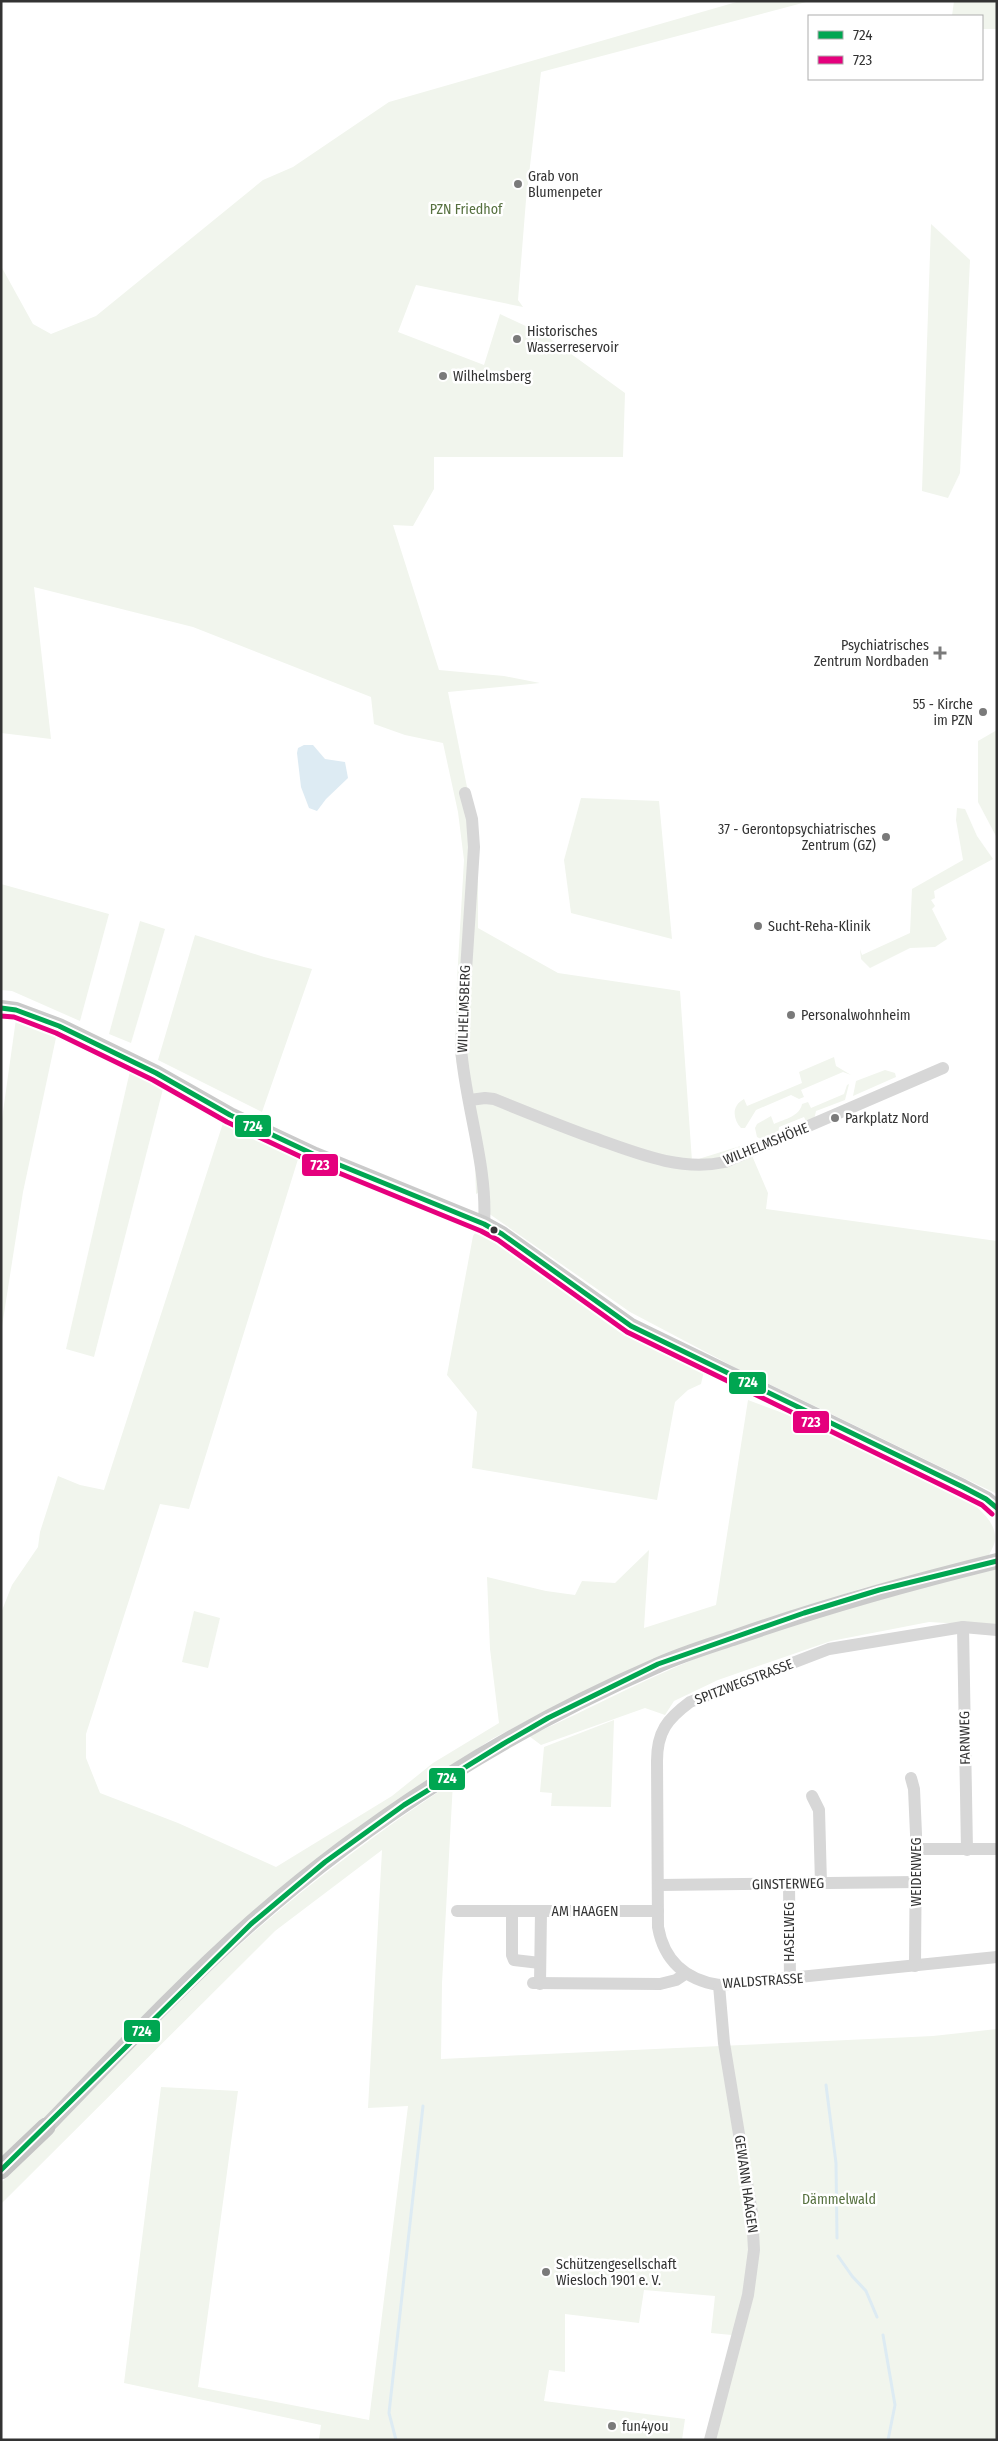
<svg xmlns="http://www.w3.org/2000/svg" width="998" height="2441" font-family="'Fira Sans Condensed',sans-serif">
<rect width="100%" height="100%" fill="#fff"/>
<!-- green -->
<g fill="#f1f5ed">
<path d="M740,1H810L541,72L526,200L518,300L523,307L416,285L398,332L484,365L500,314L545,335L625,393L623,457H434V489L413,526L393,525L439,670L504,676L540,683L448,692L471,807L478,822V928L558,973L680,991L692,1161L747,1144L768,1193L766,1209L997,1241V1494L738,1369L630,1312L488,1213L486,1189L476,1194L475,1165L455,1053L457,980L464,860L458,812L443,743L405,735L374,724L371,697L193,627L34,587L51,739L1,733V266L33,324L51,334L96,316L263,180L293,167L389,102Z"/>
<path d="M954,1H997V29H982V16H952Z"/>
<path d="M931,224L970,260L960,473L948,498L922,491Z"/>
<path d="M997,730V838L978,802V741Z"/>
<path d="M581,798L659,801L672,939L571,913L564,860Z"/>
<path d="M957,808L965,809L977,836L993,859L934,891L935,898L931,900L935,906L932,909L947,939L935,947L910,948L870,968L861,959L860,949L862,955L910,933L912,889L963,860L956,820Z"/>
<path d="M1,884L109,914L80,1021L12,991L1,990Z"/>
<path d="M140,921L165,929L131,1043L109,1034Z"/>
<path d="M195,935L264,957L312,969L262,1112L158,1060Z"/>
<path d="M16,1019L57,1033L23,1192L1,1333V1126Z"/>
<path d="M834,1057L836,1066L851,1075L843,1072L801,1090L804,1097L799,1099L791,1095L756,1110L745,1128H741C733,1119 731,1106 744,1099L747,1106L802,1083L799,1072Z"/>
<path d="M885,1070L895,1073L896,1077L853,1096L856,1081Z"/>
<path d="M130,1071L163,1089L94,1357L66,1349Z"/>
<path d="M849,1084L845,1100L816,1111L814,1120L807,1123L804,1117L779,1127L778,1136L763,1140L757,1137L755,1128L757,1124L771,1116L774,1124C785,1119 800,1116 802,1104L808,1102L811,1108L844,1094L847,1085Z"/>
<path d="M224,1120L299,1156L189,1509L160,1504L86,1734V1758L100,1793L178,1823L276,1867L392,1796L433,1763L499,1723L490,1649L487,1577L546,1591L575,1595L582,1581L615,1583L649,1550L644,1628L716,1605L748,1400L847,1437L907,1473L913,1471C937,1484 997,1507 995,1539C995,1545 990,1552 988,1557L860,1589L785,1613L538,1715L492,1739L403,1798L342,1842L1,2161V1613L12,1585L38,1547L40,1532L58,1476L80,1485L104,1490Z"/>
<path d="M477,1230L518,1255L589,1308L650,1344L704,1371L701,1384L688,1390L675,1402L657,1500L472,1468L477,1412L447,1375L473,1236Z"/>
<path d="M997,1568V1626L929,1622L831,1641L718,1680L674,1701L665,1715L645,1708L541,1745L529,1736C594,1707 657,1672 725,1647C813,1614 905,1592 997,1568Z"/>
<path d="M194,1611L220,1618L208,1668L182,1662Z"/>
<path d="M614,1720L611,1807L551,1806L552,1793L540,1792L544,1747Z"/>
<path d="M453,1782L442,1983L441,2059L933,2036L997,2029V2440H707L742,2336L711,2333L715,2296L644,2290L639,2323L565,2314V2372L549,2370L544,2401L685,2419L682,2440H319L321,2425L124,2383L161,2087L238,2091L198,2387L369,2420L408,2106L368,2108L382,1850L275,1931L1,2204V2183C83,2098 165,2010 254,1932C317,1877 384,1828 453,1782Z"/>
</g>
<!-- water -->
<path fill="#ddebf3" d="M304,745H313L325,759L345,762L348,778L326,799L317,811L309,808L301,787L297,753L298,748Z"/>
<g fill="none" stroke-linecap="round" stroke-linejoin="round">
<!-- stream -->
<g stroke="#ddebf3" stroke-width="3">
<path d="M826,2085L836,2163L837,2238"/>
<path d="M838,2256L852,2276L866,2291L877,2317"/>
<path d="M883,2335L895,2405L888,2440"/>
<path d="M396,2440L389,2413L423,2106"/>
</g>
<!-- minor -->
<g stroke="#d7d7d7" stroke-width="12">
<path d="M465,793L472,819L474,847L461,1048C465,1104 488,1167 484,1224"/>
<path d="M470,1100L485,1098L494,1099C526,1112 558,1125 591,1137C634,1152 679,1172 725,1162L943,1068"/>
<path d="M963,1627L967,1850"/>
<path d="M997,1630L963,1627L829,1649L690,1702C667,1719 657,1732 657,1761L658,1927C664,1961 686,1980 719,1985L997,1957"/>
<path d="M911,1778L914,1789L916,1834L915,1966"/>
<path d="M812,1796L819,1810L821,1884"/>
<path d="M916,1849H997"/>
<path d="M789,1884L790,1980"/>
<path d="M659,1885L917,1882"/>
<path d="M457,1911H658"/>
<path d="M512,1911V1955L514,1960L540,1963"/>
<path d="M533,1983L660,1984L676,1980L685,1974"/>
<path d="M540,1984L541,1911"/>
<path d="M710,2440L748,2295L754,2250L752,2213L724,2043L719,1985"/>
</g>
<!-- major -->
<g stroke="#cacaca" stroke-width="16">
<path d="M1,1008L16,1010L59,1026L156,1073L230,1115L315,1155L484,1224L502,1234L631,1326L963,1487L986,1499L997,1508"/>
<path d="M46,2127C113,2058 179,1987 251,1923C370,1818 510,1729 656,1666C682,1654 709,1646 736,1637C822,1607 908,1583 997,1561"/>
</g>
<!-- highway -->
<path stroke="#c4c4c4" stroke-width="19" d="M1,2170L46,2127"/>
<defs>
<g id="bus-1">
<path d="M1,1008L16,1010L59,1026L156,1073L230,1115L315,1155L484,1224L502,1234L631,1326L963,1487L986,1499L997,1508"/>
<path d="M1,2170L251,1924L325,1862L404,1805L503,1744L548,1718L658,1664L804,1613L879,1590L997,1561"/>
</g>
<path id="bus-2" d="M1,1016L14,1017L56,1033L153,1080L227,1122L312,1162L481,1231L498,1240L627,1332L960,1494L982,1505L992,1514"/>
</defs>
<!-- bus-1 casing -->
<use href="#bus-1" stroke="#fff" stroke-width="9"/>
<!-- bus-2 casing -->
<use href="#bus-2" stroke="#fff" stroke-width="9"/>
<!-- bus-1 -->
<use href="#bus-1" stroke="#00a651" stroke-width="5"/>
<!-- bus-2 -->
<use href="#bus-2" stroke="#e5007d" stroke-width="5"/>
</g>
<!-- markers -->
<g fill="#7a7a7a" stroke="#fff" stroke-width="2">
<circle cx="518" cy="184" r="5"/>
<circle cx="517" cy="339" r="5"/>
<circle cx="443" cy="376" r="5"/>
<path d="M937.5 645.5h5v5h5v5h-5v5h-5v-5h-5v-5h5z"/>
<circle cx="983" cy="712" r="5"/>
<circle cx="886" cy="837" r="5"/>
<circle cx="758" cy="926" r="5"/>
<circle cx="791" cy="1015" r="5"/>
<circle cx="835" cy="1118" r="5"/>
<circle cx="546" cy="2272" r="5"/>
<circle cx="612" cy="2426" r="5"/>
</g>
<circle fill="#333" stroke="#fff" stroke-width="2" cx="494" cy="1230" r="4.5"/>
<g text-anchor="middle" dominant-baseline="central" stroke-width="5" stroke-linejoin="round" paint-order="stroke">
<!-- poi labels -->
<g font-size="14" fill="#333" stroke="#fff" text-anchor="start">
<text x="528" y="176">Grab von<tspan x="528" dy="16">Blumenpeter</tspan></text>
<text x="527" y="331">Historisches<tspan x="527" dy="16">Wasserreservoir</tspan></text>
<text x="453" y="376">Wilhelmsberg</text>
<text x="929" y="645" text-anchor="end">Psychiatrisches<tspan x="929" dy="16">Zentrum Nordbaden</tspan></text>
<text x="973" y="704" text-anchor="end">55 - Kirche<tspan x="973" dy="16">im PZN</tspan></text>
<text x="876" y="829" text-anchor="end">37 - Gerontopsychiatrisches<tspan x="876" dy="16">Zentrum (GZ)</tspan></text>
<text x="768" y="926">Sucht-Reha-Klinik</text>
<text x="801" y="1015">Personalwohnheim</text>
<text x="845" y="1118">Parkplatz Nord</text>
<text x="556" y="2264">Schützengesellschaft<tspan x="556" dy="16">Wiesloch 1901 e. V.</tspan></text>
<text x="622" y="2426">fun4you</text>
</g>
<!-- park labels -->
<g font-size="14" fill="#56703f" stroke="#fff">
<text x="466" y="209">PZN Friedhof</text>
<text x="839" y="2199">Dämmelwald</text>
</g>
<!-- street labels -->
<g font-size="14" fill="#333" stroke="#fff">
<text transform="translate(464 1009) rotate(-88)">WILHELMSBERG</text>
<text transform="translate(766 1144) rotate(-22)">WILHELMSHÖHE</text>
<text transform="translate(744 1682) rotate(-21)">SPITZWEGSTRASSE</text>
<text transform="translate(965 1738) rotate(-91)">FARNWEG</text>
<text transform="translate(916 1872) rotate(-90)">WEIDENWEG</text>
<text transform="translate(788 1884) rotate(-1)">GINSTERWEG</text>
<text x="585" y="1911">AM HAAGEN</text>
<text transform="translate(789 1932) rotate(-90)">HASELWEG</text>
<text transform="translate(763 1981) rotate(-4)">WALDSTRASSE</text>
<text transform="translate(746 2184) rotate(82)">GEWANN HAAGEN</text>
</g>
</g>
<g stroke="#fff" stroke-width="2">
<rect x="234" y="1114" width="38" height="24" rx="5" fill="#00a651"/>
<rect x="301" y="1153" width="38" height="24" rx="5" fill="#e5007d"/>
<rect x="728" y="1371" width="39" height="24" rx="5" fill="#00a651"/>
<rect x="792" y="1410" width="38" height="24" rx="5" fill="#e5007d"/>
<rect x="428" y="1767" width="38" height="24" rx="5" fill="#00a651"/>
<rect x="123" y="2019" width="38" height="24" rx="5" fill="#00a651"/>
</g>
<g font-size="14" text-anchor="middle" font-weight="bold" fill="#fff">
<text x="253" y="1131">724</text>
<text x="320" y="1170">723</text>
<text x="748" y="1387">724</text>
<text x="811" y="1427">723</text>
<text x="447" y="1783">724</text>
<text x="142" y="2036">724</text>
</g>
<!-- border -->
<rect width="998" height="2441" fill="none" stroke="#333333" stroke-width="5"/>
<!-- legend -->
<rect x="808" y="15" width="175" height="65" fill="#ffffff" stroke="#adadad"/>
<rect x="818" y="31" width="25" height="8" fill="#00a651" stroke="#adadad"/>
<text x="853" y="40" font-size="15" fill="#333333">724</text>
<rect x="818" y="56" width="25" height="8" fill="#e5007d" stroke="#adadad"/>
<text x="853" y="65" font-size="15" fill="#333333">723</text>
</svg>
